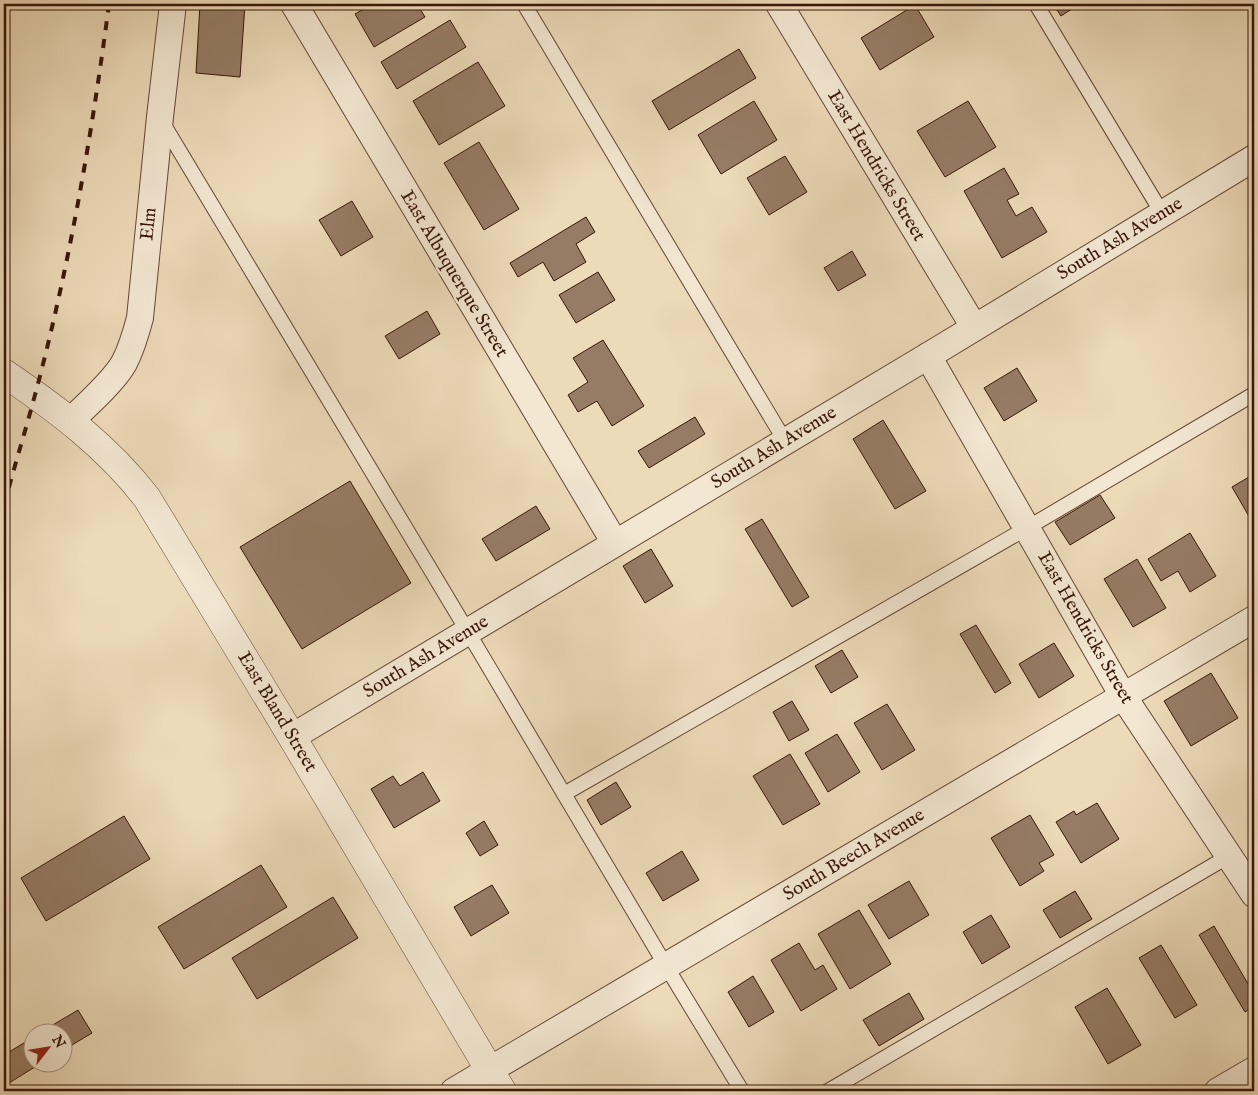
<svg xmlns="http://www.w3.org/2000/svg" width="1258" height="1095" font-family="'IM FELL English',serif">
<rect width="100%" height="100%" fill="#eddab9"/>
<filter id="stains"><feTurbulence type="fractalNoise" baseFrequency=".004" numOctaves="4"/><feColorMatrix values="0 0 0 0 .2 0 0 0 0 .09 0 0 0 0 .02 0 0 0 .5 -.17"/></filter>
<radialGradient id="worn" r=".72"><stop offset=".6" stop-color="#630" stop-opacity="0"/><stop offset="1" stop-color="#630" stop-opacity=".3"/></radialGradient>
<!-- building -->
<g fill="#967c65" stroke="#381609">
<path d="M200,4H245L240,77L196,73Z"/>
<path d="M373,4H417L425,17L374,47L355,14Z"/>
<path d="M1053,4H1077L1078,5L1061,16Z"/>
<path d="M915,5L934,37L880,70L861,38Z"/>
<path d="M450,20L466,47L397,89L381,62Z"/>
<path d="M739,49L756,78L669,130L652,101Z"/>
<path d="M478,62L505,106L439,145L413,101Z"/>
<path d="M754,101L777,140L721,174L698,135Z"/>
<path d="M968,101L996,147L945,177L917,131Z"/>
<path d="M479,142L519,209L484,230L444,163Z"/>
<path d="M785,156L807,192L769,215L747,178Z"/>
<path d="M1004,168L1019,194L1007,200L1016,216L1032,207L1047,232L1002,258L964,191Z"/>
<path d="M352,201L373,237L341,256L319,220Z"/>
<path d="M586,217L595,232L576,244L586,262L554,281L543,262L518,277L510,263Z"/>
<path d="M852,251L866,275L838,291L824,268Z"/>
<path d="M598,272L615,300L576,323L559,295Z"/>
<path d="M427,311L440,334L399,359L385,336Z"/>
<path d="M603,340L644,406L612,426L597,401L578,412L568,395L588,382L573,358Z"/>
<path d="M1017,368L1037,401L1004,421L984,388Z"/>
<path d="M695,417L705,434L649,468L638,451Z"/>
<path d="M883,420L926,491L895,509L853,439Z"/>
<path d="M1254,474V525L1232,487Z"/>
<path d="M350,481L411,583L302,649L240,547Z"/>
<path d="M1100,495L1115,518L1070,545L1055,522Z"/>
<path d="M536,506L550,529L496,561L482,539Z"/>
<path d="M762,519L809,597L792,607L745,529Z"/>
<path d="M1190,533L1216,576L1190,592L1178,571L1161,581L1148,559Z"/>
<path d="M651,549L673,586L645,603L623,566Z"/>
<path d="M1137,559L1166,608L1133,627L1104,579Z"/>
<path d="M976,625L1011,683L995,693L960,634Z"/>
<path d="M1054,643L1074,676L1039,698L1019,664Z"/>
<path d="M842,650L858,677L831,693L815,666Z"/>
<path d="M1211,673L1238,718L1191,746L1164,701Z"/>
<path d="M792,701L809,730L789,741L773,712Z"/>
<path d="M887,704L915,750L882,770L854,723Z"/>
<path d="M837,734L860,772L828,792L805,753Z"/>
<path d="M790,754L820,804L783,825L753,776Z"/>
<path d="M423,772L440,801L394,828L371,789L393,776L400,786Z"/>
<path d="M616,782L631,807L601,825L587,800Z"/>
<path d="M1097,803L1119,839L1081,863L1056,822L1074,811L1076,815Z"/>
<path d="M1030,815L1054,855L1039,863L1044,871L1020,886L991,838Z"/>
<path d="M124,816L150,859L46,921L21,878Z"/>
<path d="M484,821L498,845L480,856L466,833Z"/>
<path d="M682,851L699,880L663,901L646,873Z"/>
<path d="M261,865L287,907L184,969L158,927Z"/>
<path d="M909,881L929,915L889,939L868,905Z"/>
<path d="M492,885L509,913L471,936L454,907Z"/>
<path d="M1075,891L1092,919L1060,938L1043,910Z"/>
<path d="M333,897L358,938L257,999L232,958Z"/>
<path d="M859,910L891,964L850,989L818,934Z"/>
<path d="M991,915L1010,947L982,964L963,932Z"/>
<path d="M1214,926L1254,994V1006L1245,1012L1199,935Z"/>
<path d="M799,943L815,970L823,965L837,989L801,1011L771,960Z"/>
<path d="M1161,945L1197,1005L1175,1018L1139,958Z"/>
<path d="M753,976L774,1012L749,1027L728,992Z"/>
<path d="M1107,988L1141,1045L1108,1064L1075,1007Z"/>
<path d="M909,993L924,1019L879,1046L863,1020Z"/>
<path d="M78,1010L92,1033L62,1051V1032H41Z"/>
<path d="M32,1038V1062H43L9,1083L4,1073V1055Z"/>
</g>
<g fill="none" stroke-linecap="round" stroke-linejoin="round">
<defs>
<g id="service">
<path d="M524,4L785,441"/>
<path d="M1036,4L1162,213"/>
<path d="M161,120L468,632L666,966L742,1091"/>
<path d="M564,794L1027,528L1254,394"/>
<path d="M828,1091L1229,856"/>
</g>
<g id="minor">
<path d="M294,4L615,543"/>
<path d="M779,4L974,327"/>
<path d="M928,356L1123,696L1254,894"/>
<path d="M70,421C86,406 114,381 124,363C132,348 136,333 140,318L160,117L173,4"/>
<path d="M292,737L928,356L1254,158"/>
<path d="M454,1091L1254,619"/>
<path d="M1218,1091L1254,1070"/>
</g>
<path id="tertiary" d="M4,373C57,409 108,447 147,498L292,737L502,1091"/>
</defs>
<!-- service casing -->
<use href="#service" stroke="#654735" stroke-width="16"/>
<!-- minor casing -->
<use href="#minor" stroke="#654735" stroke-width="28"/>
<!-- tertiary casing -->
<use href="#tertiary" stroke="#654735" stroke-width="29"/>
<!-- service -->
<use href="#service" stroke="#f3e7d2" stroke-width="14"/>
<!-- minor -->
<use href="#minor" stroke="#f3e7d2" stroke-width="26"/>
<!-- tertiary -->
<use href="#tertiary" stroke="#f3e7d2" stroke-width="28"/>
<!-- rail -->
<path stroke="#381609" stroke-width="4" stroke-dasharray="9 9" stroke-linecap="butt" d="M4,505C14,468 25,432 35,395C69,268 92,134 109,4"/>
</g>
<g text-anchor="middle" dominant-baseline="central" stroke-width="5" stroke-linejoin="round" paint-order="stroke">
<!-- street labels -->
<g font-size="19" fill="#381609" stroke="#f3e7d2">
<text transform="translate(876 166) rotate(59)">East Hendricks Street</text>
<text transform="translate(149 224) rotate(-84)">Elm</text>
<text transform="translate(1120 239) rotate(-31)">South Ash Avenue</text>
<text transform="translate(454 274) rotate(59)">East Albuquerque Street</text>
<text transform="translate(774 448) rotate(-31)">South Ash Avenue</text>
<text transform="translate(1085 628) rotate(60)">East Hendricks Street</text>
<text transform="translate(426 657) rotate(-31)">South Ash Avenue</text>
<text transform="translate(277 712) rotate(59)">East Bland Street</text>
<text transform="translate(854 855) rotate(-31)">South Beech Avenue</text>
</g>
</g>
<!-- margin -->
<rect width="1258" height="1095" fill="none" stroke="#eddab9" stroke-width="20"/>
<rect x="5" y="5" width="1248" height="1085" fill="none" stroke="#381609" stroke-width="2.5"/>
<rect x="10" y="10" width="1238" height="1075" fill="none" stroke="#381609"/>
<!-- north arrow -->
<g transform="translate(48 1048) rotate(59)"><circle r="24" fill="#f3e7d2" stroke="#a89382"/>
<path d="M0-4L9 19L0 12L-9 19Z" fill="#8f2418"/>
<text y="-8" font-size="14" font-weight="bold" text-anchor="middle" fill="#381609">N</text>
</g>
<rect width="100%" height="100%" filter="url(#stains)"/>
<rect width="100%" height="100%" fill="url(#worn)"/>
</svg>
